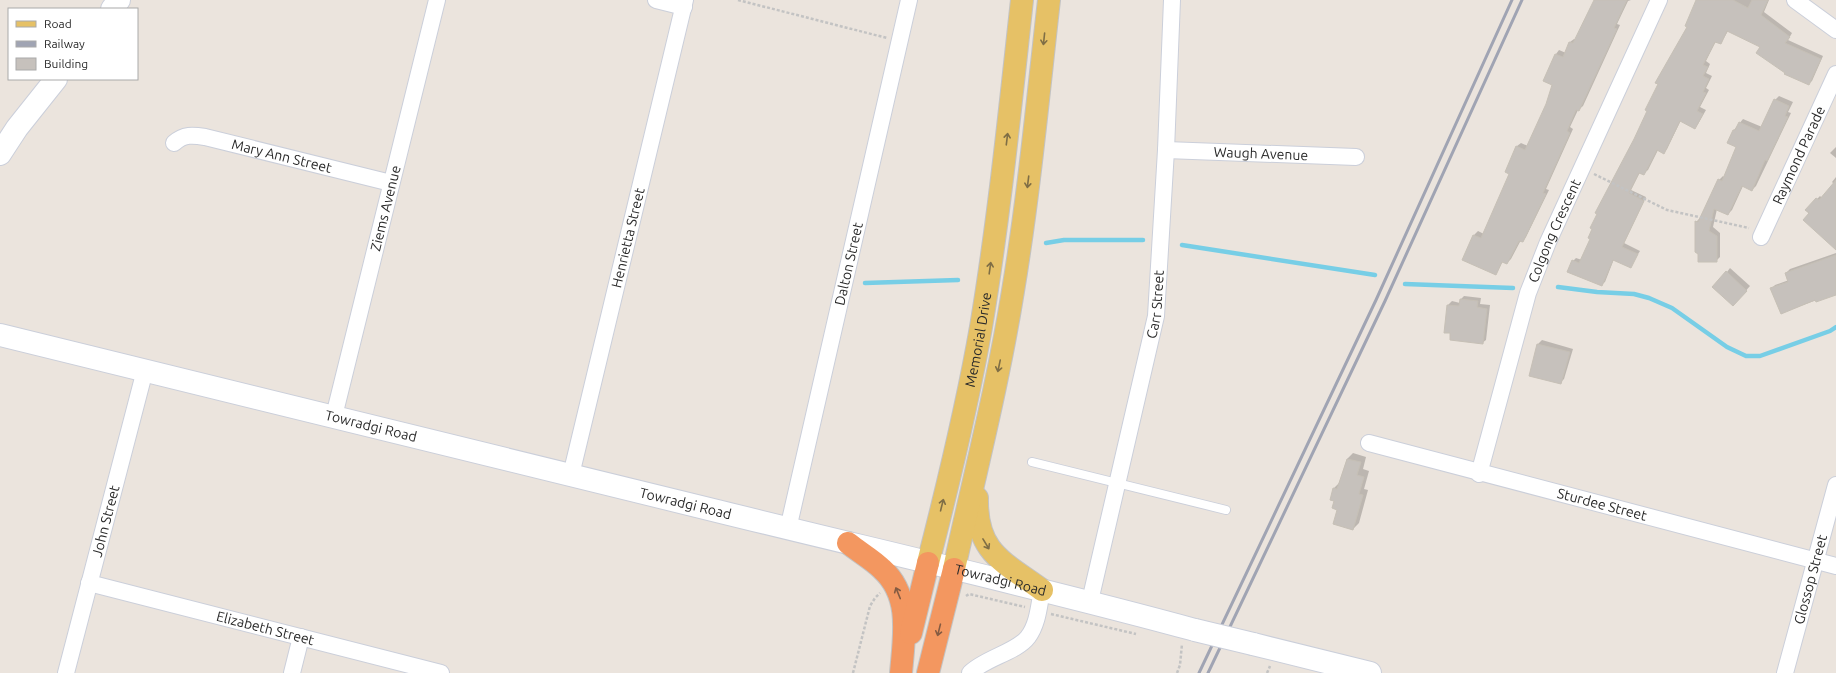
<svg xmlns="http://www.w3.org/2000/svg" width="1836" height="673" font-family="Ubuntu,sans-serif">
<rect width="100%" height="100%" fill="#ebe4dd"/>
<!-- shadow -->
<g fill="#0003">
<path d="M1595,0H1631L1628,1L1617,24L1620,25L1583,106L1578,110L1570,127L1573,129L1546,189L1549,190L1526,237L1523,241L1521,240L1511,259L1507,263L1503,261L1495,274L1463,259L1474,235L1478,231L1484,234L1511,173L1517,146L1521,143L1528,146L1547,104L1553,84L1556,54L1559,50L1566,53L1570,42L1574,39H1576Z"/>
<path d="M1697,0H1769L1764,12L1792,33L1788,40L1823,56L1812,81L1808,84L1786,73L1762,46L1728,31L1721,43L1716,41L1706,61L1710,64L1706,73L1712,76L1706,88L1709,90L1700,107L1706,110L1698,124L1695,127L1681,120L1667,149L1664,152L1658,150L1648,170L1644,173L1640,172L1631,190L1646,197L1624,243L1640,251L1630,267L1614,259L1605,282L1601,285L1573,261L1576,258L1582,260L1688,26Z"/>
<path d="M1779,96L1793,102L1788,112L1791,113L1756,186L1752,190L1743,186L1732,210L1728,214L1717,209L1713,227L1720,233V257L1716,261L1696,222L1700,218L1719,180L1723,176L1724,177L1738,147L1734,130L1743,119L1762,127L1775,100Z"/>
<path d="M1836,147V158L1830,153Z"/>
<path d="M1836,177V249L1806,210L1820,196L1822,198L1834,184L1832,182Z"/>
<path d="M1836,253V293L1781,313L1771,289L1775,285L1789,280L1786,273L1790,269Z"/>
<path d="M1730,268L1750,286L1737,301L1727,272Z"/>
<path d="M1464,296L1481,298L1480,304L1490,305L1486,340L1482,343L1448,305L1452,301L1460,303L1461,299Z"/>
<path d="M1542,340L1573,349L1564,379L1560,383L1530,375L1538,344Z"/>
<path d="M1353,453L1366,457L1363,469L1369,471L1364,489L1368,490L1359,523L1353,529L1338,509L1334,488L1340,482L1347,459Z"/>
</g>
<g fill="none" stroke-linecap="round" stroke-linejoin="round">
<!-- stream -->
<g stroke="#77cee6" stroke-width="4.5">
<path d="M1046,243L1064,240H1143"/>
<path d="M1182,245L1375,275"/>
<path d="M865,283L958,280"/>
<path d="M1405,284L1513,288"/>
<path d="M1558,287L1597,292L1634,294L1649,298L1672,308L1727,347L1746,356H1760L1830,331L1836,327"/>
</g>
</g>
<!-- building -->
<g fill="#c6c1bc" stroke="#c6c0b6">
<path d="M1594,0H1627L1614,28L1617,29L1579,111L1576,110L1567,131L1570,133L1543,193L1546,194L1523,242L1519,241L1507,264L1502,262L1496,275L1462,260L1473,235L1481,238L1509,174L1505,172L1516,146L1525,150L1546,104L1552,85L1543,81L1555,54L1563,57L1569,42L1573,43Z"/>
<path d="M1696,0H1733L1748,8L1752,0H1768L1761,15L1790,37L1785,43L1821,59L1809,85L1784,74L1785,73L1756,53L1760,47L1727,31L1721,44L1715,42L1703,65L1708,67L1703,76L1709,79L1703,92L1706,93L1697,111L1703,114L1695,129L1680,121L1664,154L1657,150L1644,175L1639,173L1629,193L1644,201L1622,247L1638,254L1631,268L1613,260L1602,286L1567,272L1572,260L1579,263L1590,239L1588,238L1592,229L1590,228L1597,214L1595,213L1634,139L1647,111L1645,110L1658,84L1655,83L1687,27L1685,26Z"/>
<path d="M1774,99L1789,106L1785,116L1788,117L1767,161L1765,160L1752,191L1742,186L1728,215L1714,209L1709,231L1717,236V262H1698V254L1695,252V221L1698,222L1718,179L1722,181L1736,147L1727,143L1733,130H1735L1739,122L1759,131Z"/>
<path d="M1836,180V250L1803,220L1809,213L1805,210L1816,198L1819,200Z"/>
<path d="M1836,255V295L1816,302L1815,300L1781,314L1770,288L1788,282L1785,273Z"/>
<path d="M1726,271L1747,291L1733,306L1712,287Z"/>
<path d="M1460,299L1478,301L1477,307L1487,309L1483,344L1450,340V333H1444L1447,305L1459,306Z"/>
<path d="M1537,344L1570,352L1561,384L1529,376Z"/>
<path d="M1347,459L1361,462L1357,475L1364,477L1359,494L1363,495L1353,530L1333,524L1337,510L1332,508L1334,501L1330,500L1333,488L1337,489Z"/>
</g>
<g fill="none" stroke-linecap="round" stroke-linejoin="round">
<defs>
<path id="service" d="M1032,462L1226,510"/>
<g id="minor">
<path d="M656,0L684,7"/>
<path d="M1795,0L1836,30"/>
<path id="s1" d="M174,143C184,134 193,135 205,137L391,183"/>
<path id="s2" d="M1166,150L1356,157"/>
<path id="s3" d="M1761,237L1836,74"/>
<path id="s4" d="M334,416L437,0"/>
<path id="s5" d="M1369,443L1836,566"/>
<path id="s6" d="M1479,474L1528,293L1548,242L1659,0"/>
<path id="s7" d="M571,475L685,0"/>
<path id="s8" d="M788,529L909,0"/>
<path id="s9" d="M89,583L441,673"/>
<path id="s10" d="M1090,601L1156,316L1166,150L1172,0"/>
<path id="s11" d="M66,673L145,370"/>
<path d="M292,673L301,637"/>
<path d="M970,673C985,658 1017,652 1028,637C1038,624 1039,605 1042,590"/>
<path id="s12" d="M1785,673L1836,485"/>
</g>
<g id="secondary">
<path d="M112,9L119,0"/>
<path d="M0,154L17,128L56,79"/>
<path id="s13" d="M0,335C240,393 480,453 721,512C879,551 1038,587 1195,630"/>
<path d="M1253,644L1370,673"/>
</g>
<g id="primary">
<path d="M977,498C976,552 1002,561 1042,590"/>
<path id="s14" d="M928,563C948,485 967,407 981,327C999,219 1010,109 1022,0"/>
<path d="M954,569C974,477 998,385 1013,291C1029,195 1038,97 1049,0"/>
</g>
<g id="motorway">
<path d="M848,543C859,552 872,559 882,569C912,596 904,637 901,673"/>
<path d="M911,633L928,563"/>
<path d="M928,673L954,569"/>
</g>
</defs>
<!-- service casing -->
<use href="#service" stroke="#cbcfda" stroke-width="10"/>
<!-- minor casing -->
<use href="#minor" stroke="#cbcfda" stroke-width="18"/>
<!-- secondary casing -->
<use href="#secondary" stroke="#cbcfda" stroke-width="24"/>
<!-- primary casing -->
<use href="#primary" stroke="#c3c3c3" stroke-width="24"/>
<!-- motorway casing -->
<use href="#motorway" stroke="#c3c3c3" stroke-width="24"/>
<!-- path -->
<g stroke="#c3c3c3" stroke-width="2.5" stroke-dasharray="3 2" stroke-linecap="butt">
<path d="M738,0L887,38"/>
<path d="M1594,174L1667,210L1749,228"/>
<path d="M966,596L969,594L1025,607"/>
<path d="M1051,614L1136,634"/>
<path d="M853,673L870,606L875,598L880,593"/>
<path d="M1177,673L1180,665L1182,644"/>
<path d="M1267,673L1270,666"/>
</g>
<!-- service -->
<use href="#service" stroke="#fff" stroke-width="8"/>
<!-- minor -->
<use href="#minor" stroke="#fff" stroke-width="16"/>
<!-- secondary -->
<use href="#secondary" stroke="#fff" stroke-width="22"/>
<!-- primary -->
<use href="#primary" stroke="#e6c166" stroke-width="22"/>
<!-- motorway -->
<use href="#motorway" stroke="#f39760" stroke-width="22"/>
<!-- rail -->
<g stroke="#a0a4b3" stroke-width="3">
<path d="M1199,673L1376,300L1512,0"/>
<path d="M1208,673L1385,301L1522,0"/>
</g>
<defs>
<path id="secondary-bridge" d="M1195,630L1253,644"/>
</defs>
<!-- secondary-bridge casing -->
<use href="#secondary-bridge" stroke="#cbcfda" stroke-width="24" stroke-linecap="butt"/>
<!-- secondary-bridge -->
<use href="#secondary-bridge" stroke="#fff" stroke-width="22"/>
</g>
<!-- one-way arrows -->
<defs><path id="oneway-shaft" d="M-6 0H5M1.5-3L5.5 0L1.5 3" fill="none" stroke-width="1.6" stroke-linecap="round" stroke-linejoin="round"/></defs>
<g stroke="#7f6e45">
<use href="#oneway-shaft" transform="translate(1044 39) rotate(96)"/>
<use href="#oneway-shaft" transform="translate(1007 139) rotate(-83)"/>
<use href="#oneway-shaft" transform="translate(1028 182) rotate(97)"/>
<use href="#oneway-shaft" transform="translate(990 268) rotate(-82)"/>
<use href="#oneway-shaft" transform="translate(999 366) rotate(102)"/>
<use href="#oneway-shaft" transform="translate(942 505) rotate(-76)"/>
<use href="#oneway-shaft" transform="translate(986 544) rotate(59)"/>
</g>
<g stroke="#845b42">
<use href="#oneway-shaft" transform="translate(898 593) rotate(-112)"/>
<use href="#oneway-shaft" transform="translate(939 630) rotate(104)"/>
</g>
<g text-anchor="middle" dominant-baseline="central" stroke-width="3" stroke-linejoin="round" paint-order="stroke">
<!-- street labels -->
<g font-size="14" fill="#2a2a2a" stroke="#fff">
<text stroke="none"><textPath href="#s2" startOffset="95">Waugh Avenue</textPath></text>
<text stroke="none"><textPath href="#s3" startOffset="90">Raymond Parade</textPath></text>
<text stroke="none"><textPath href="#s1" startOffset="112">Mary Ann Street</textPath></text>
<text stroke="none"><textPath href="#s4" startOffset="214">Ziems Avenue</textPath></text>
<text stroke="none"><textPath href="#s6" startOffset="255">Colgong Crescent</textPath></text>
<text stroke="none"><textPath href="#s7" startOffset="244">Henrietta Street</textPath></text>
<text stroke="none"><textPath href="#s8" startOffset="272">Dalton Street</textPath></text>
<text stroke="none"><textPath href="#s10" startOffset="304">Carr Street</textPath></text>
<text stroke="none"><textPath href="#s14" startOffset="229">Memorial Drive</textPath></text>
<text stroke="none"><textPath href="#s13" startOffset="382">Towradgi Road</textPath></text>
<text stroke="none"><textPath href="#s13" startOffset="706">Towradgi Road</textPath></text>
<text stroke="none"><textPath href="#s5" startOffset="241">Sturdee Street</textPath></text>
<text stroke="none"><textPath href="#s11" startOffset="157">John Street</textPath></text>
<text stroke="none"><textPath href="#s12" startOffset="97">Glossop Street</textPath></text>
<text stroke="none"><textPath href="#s13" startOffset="1030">Towradgi Road</textPath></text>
<text stroke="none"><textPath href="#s9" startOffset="182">Elizabeth Street</textPath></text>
</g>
</g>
<!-- legend -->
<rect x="8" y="8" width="130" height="72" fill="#ffffff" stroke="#aaaaaa"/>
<rect x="16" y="21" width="20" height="6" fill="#e6c166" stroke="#aaaaaa"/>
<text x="44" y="28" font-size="12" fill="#2a2a2a">Road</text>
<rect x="16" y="41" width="20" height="6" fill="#a0a4b3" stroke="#aaaaaa"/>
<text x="44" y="48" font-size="12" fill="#2a2a2a">Railway</text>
<rect x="16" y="58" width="20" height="12" fill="#c6c1bc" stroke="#aaaaaa"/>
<text x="44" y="68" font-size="12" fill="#2a2a2a">Building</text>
</svg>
